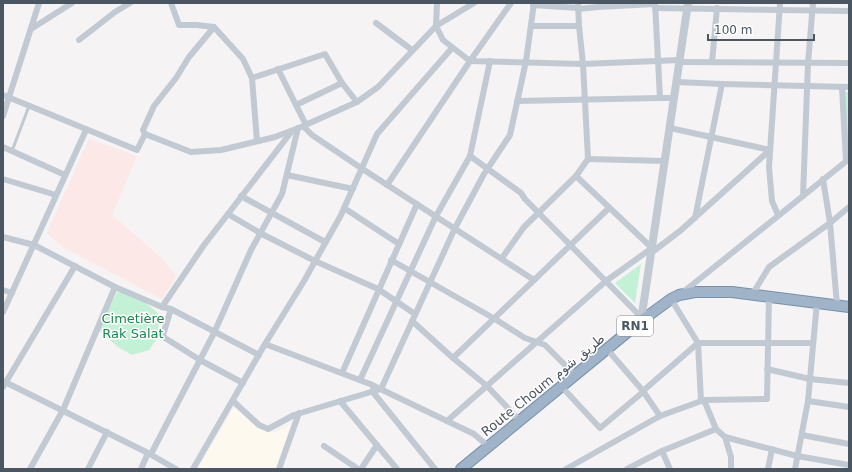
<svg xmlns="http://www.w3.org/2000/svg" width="852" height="472" font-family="'DejaVu Sans','Noto Sans Arabic',sans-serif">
<rect width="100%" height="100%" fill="#f5f3f3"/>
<!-- commercial -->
<path fill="#fdf9ef" d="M234,407L254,425L274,433L291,424L276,469H198Z"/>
<!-- medical -->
<path fill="#fce8e6" d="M89,139L137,156L112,215L159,256L176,276L162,299L63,247L47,233Z"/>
<!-- green -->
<g fill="#c3f1d5">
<path d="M845,92H849V151L845,145Z"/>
<path d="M641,264L635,303L615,283Z"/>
<path d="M117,292L136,295L159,314L158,337L149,350L132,355L118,347L99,330Z"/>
</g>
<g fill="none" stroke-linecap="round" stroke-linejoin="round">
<defs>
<path id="trunk" d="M461,469L641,321L671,299L679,295L695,292H732L849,307"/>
</defs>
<!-- trunk casing -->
<use href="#trunk" stroke="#7690ad" stroke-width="12"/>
<!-- service -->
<path stroke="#c1cad2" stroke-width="3" d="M12,151L29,106"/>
<!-- minor -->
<g stroke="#c1cad2" stroke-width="6">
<path d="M171,3L179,25H197L214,27L243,59L252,78L257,141"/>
<path d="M437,3L436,26L443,40L470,61L583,64L680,60"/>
<path d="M474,3L436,26L378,87L357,102L303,126L312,135L361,168L534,280"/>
<path d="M655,3L660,98H674"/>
<path d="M533,5L578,8"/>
<path d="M655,8L849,11"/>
<path d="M578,9L598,7L655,4"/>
<path d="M376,23L412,50"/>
<path d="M531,26H579"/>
<path d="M31,29L72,3"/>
<path d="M79,40L115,12L130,3"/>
<path d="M679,62L849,63"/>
<path d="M712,62L717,8"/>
<path d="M278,69L306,125"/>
<path d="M252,78L325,54L342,83L357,102"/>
<path d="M677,82L722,84L849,87"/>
<path d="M842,87L846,161"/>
<path d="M3,95L137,150L145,134L191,152L221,150L275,137L301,127"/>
<path d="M517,101L660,98"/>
<path d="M296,105L342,83"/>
<path d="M3,116L39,3"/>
<path d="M670,128L770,150"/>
<path d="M145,134L143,130L154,106L176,78L189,57L214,27"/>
<path d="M3,147L65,175"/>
<path d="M470,156L521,193L525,199L642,318"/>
<path d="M588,159L665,161"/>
<path d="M287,175L353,189"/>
<path d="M3,179L56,195"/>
<path d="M823,179L830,223L837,305"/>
<path d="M387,185L470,61L511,3"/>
<path d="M241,196L325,242"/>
<path d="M803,196L808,63L813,3"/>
<path d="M344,208L399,244"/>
<path d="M228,214L260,233L315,261L378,289L415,314"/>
<path d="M778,215L772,201L769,167L780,3"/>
<path d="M695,218L722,84"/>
<path d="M3,237L34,245L115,287L162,307L171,309L259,355"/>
<path d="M651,253L680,231L770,150"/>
<path d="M502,258L524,227L576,176L588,159L583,64L579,26L578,3"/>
<path d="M391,260L495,319L525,338L545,345L575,375"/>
<path d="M3,290L12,293"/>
<path d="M682,293L849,159"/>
<path d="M752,295L769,267L830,223L849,207"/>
<path d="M671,299L698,343L701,401"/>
<path d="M162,307L204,245L292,131"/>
<path d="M171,309L163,335L165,338L200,360L243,383"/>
<path d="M3,312L86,130"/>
<path d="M412,321L453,358L487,386L519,420"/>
<path d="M265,344L370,384L474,434L489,447"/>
<path d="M607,349L643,391"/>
<path d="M453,358L609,208"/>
<path d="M767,369L810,379L849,383"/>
<path d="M342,373L417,204"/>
<path d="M360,380L436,216L470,156L490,61"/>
<path d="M3,381L148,453L176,469"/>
<path d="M561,386L600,428L643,392"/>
<path d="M3,387L75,266"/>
<path d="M372,391L435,469"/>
<path d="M704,400L767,399L769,296"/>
<path d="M233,401L259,425L268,429L294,415L381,389L455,228L484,174L510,135L526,61L534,3"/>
<path d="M340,401L397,469"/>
<path d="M808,401L817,302"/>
<path d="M660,416L643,391L698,343H813"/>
<path d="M447,421L606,281L652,248L576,176"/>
<path d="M716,429L725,437L731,457V469"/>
<path d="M802,435L849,444"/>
<path d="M725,437L797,456L849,465"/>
<path d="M324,446L358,469"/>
<path d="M151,454L214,333L251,250L282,194L298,128"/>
<path d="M30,469L63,410L115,287"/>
<path d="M88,469L107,432"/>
<path d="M141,469L148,453"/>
<path d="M193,469L265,344L304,281L341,215L377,134L452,48"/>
<path d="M279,469L299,413"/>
<path d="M361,469L377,445"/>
<path d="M566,469L660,416L704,400L716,429L662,451L670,469"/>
<path d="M627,469L662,451"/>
<path d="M768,469L772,449"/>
<path d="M795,469L808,401L849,407"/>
</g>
<!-- tertiary -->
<path stroke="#c1cad2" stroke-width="8" d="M641,321L688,3"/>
<!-- trunk -->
<use href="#trunk" stroke="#9fb4c9" stroke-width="10"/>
</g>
<g text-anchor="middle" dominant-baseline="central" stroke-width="3" stroke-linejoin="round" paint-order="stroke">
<!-- shield labels -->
<rect fill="#fff" stroke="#808990" stroke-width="1" x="617" y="316" width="36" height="20" rx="3"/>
<g font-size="12" font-weight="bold" fill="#4a5661">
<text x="635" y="326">RN1</text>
</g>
<!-- park labels -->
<g font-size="13" fill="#17864f" stroke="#fff">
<text x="133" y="318">Cimetière<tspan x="133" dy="15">Rak Salat</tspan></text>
</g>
<!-- street labels -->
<g font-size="13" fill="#4a5661" stroke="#fff">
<text transform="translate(543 385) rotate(-39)">Route Choum طريق شوم</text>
</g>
</g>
<!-- border -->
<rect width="852" height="472" fill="none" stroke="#4a5661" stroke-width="8"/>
<!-- scale -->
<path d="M708 34v6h106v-6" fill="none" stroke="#4a5661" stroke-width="2"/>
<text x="714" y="34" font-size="12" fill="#4a5661" stroke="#ffffff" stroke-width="3" paint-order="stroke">100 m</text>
</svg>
